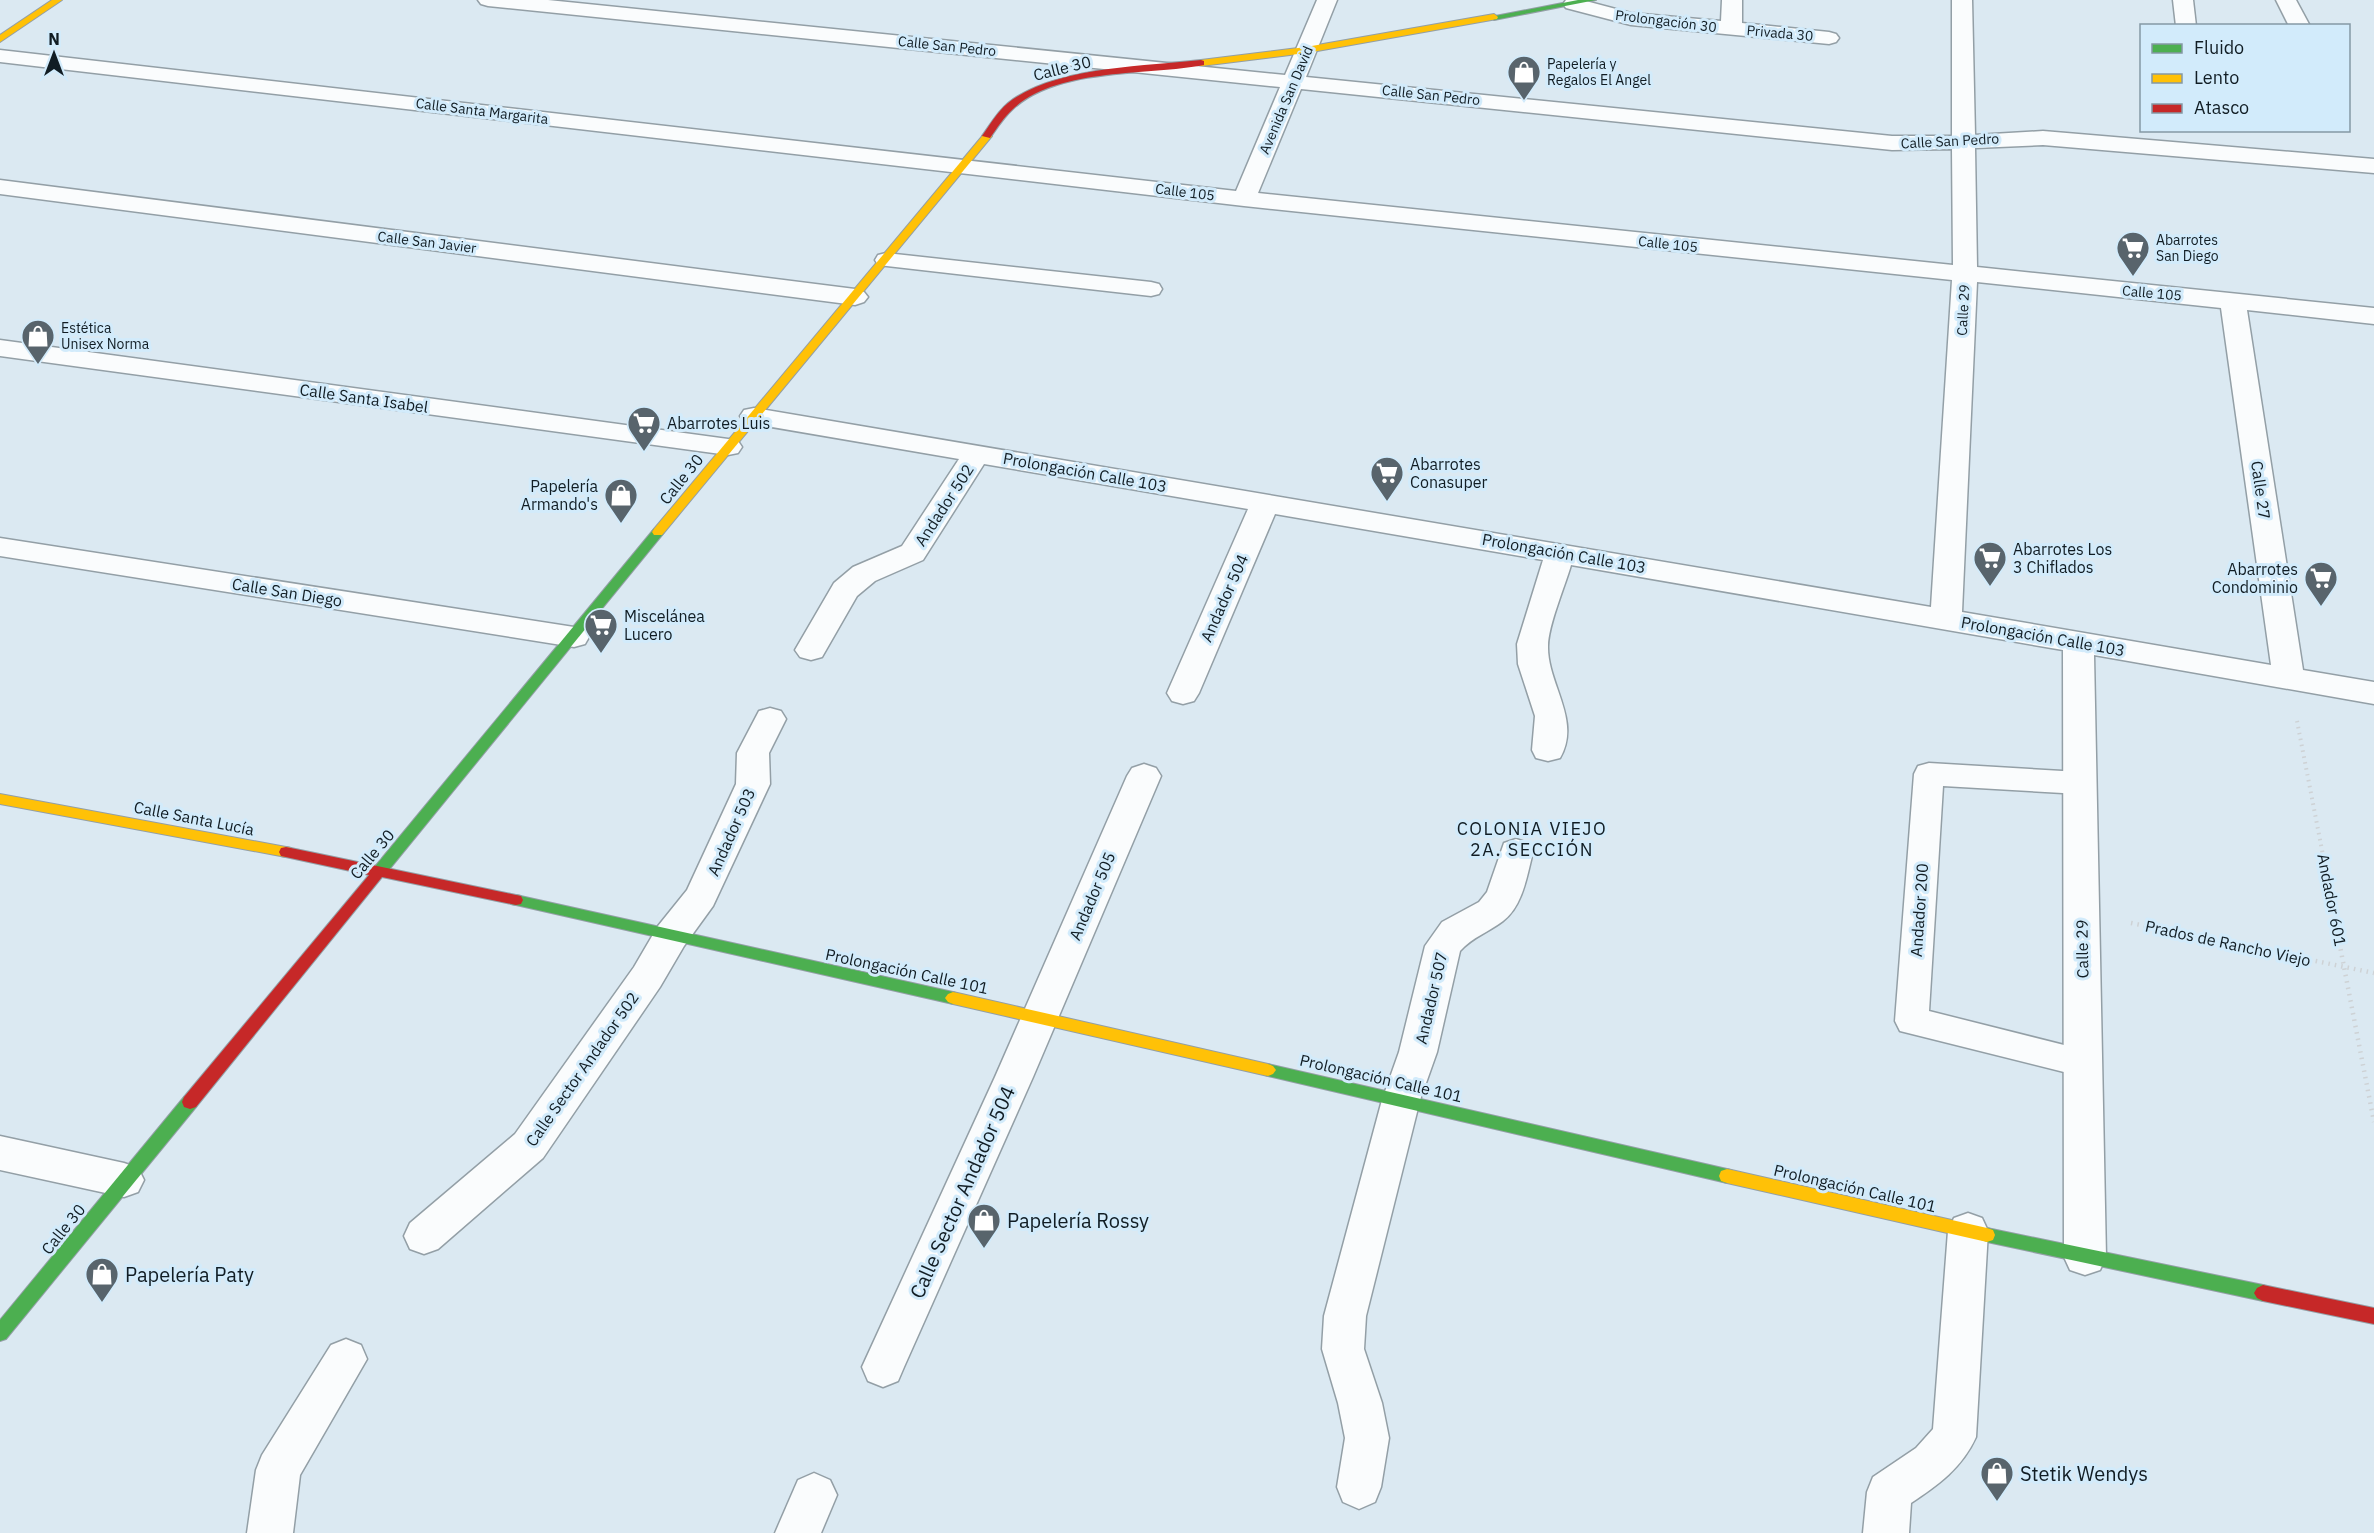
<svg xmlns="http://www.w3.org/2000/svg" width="2374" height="1533" font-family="'IBM Plex Sans',sans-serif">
<rect width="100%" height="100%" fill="#dbe9f2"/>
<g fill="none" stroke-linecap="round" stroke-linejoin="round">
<defs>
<g id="lane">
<path d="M886,253L1151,282L1159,284L1162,289L1159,294L1151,296L878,265L875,260L878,255Z"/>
<path d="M1929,763L2080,772L2091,775L2095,783L2091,791L2080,794L1943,786L1929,1011L2096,1053L2101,1063L2096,1073L2084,1077L1900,1031L1895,1021L1914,774L1918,766Z"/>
</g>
<g id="street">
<path d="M478,0H548L1285,75L1317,0H1337L1306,77L1892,136H1952V0H1972L1975,135L2043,131L2374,159V173L2043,145L1975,148L1977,267L2374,308V324L2247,310L2303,670L2374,682V704L2094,655L2106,1257L2100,1270L2085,1275L2070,1270L2064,1257L2063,650L1571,565C1565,586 1548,626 1548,646C1547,684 1582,720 1560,758L1548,761L1536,758L1532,750L1535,716L1518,664L1517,644L1543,560L1275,514L1199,693L1194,701L1183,704L1172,701L1167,693L1248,509L984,464L923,560L875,581L857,596L822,657L811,660L800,657L795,650L834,583L853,567L902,546L959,459L754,424L744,422L740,416L744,410L754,408L1931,607L1952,280L1244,206L0,62V50L1236,191L1280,87L488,6L481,4ZM1301,89L1892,150L1952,149L1953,265L1258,193ZM1977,282L2221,308L2271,665L1962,612Z"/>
<path d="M1566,0H1582L1631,13L1721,21L1722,0H1742V23L1829,32L1836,34L1839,38L1836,42L1829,44L1631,25L1566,8L1563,4Z"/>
<path d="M2173,0H2193L2196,26H2176Z"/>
<path d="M2276,0H2296L2310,26H2289Z"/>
<path d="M0,180L855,289L864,292L868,297L864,302L855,305L0,194Z"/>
<path d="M0,340L728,439L738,441L742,447L738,453L728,455L0,356Z"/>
<path d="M0,538L574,627L585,630L589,637L585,644L574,647L0,556Z"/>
<path d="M770,708L781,711L786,719L769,753L770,784L713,906L684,946L660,987L543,1158L438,1249L424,1254L410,1249L404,1236L410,1223L515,1134L634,967L658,926L687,890L736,784L737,753L759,711Z"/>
<path d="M1144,764L1156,768L1161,776L1033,1077L904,1367L898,1381L883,1387L868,1381L862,1367L995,1077L1127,776L1132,768Z"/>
<path d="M1516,839L1528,843L1533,852C1527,875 1523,906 1503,921C1489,932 1472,937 1460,951L1437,1052L1420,1100L1366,1316L1364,1349L1382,1403L1389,1438L1381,1487L1375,1502L1359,1509L1343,1502L1337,1487L1345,1438L1338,1403L1322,1349L1324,1316L1382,1100L1399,1052L1425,946L1442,922L1479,902L1487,892L1504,843Z"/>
<path d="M0,1136L124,1163L138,1168L144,1180L138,1192L124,1197L0,1170Z"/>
<path d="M1968,1213L1982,1218L1988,1231L1976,1437C1962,1468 1938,1485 1911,1503L1909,1533H1863L1867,1492L1873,1477L1916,1448L1933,1429L1948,1231L1954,1218Z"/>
<path d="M346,1339L361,1345L367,1359L300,1475L293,1533H247L256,1470L262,1455L331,1345Z"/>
<path d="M814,1473L830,1480L837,1495L821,1533H775L798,1480Z"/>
</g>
<g id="fast">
<path d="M1578,0H1596L1494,20L1490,17Z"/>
<path d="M658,528L664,532L662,535L383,877H373L371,873L373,869L654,529Z"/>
<path d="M516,895L953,992L958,994L961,998L958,1002L953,1004L516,905L511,904L509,900L511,896Z"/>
<path d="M1268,1064L1727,1169L1733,1171L1735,1176L1733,1181L1727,1183L1268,1076L1263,1074L1260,1070L1263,1066Z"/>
<path d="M190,1095L196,1097L198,1102L196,1107L6,1339L0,1341V1320L184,1097Z"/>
<path d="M1987,1228L2263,1285L2269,1288L2272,1293L2269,1298L2263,1301L1987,1242L1981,1240L1979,1235L1981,1230Z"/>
</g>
<g id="slow">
<path d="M52,0H62L0,42V35Z"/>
<path d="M1494,14L1498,17L1497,19L1306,53L1201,66L1197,63L1201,60L1306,47Z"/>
<path d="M984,134L992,136L662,535H654L652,532L654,529Z"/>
<path d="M0,794L286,847L291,848L293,852L291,856L286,857L0,804Z"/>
<path d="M953,992L1268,1064L1273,1066L1276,1070L1273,1074L1268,1076L953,1004L948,1002L945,998L948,994Z"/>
<path d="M1727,1169L1987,1228L1993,1230L1995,1235L1993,1240L1987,1242L1727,1183L1721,1181L1719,1176L1721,1171Z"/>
</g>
<g id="jam">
<path d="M1201,60L1204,61V65C1147,76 1058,67 1013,109C1004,117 997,128 990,138L982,136C990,125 997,112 1008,103C1053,67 1145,66 1201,60Z"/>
<path d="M286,847L516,895L521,896L523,900L521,904L516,905L382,877L196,1107L190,1109L184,1107L182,1102L184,1097L369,875L281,856L279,852L281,848Z"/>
<path d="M2263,1285L2374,1308V1324L2263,1301L2257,1298L2254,1293L2257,1288Z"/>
</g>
</defs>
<!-- lane casing -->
<use href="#lane" stroke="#939fa6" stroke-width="3"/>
<!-- street casing -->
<use href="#street" stroke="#939fa6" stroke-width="3"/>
<!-- fast casing -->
<use href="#fast" stroke="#939fa6" stroke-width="2"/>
<!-- slow casing -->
<use href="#slow" stroke="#939fa6" stroke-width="2"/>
<!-- jam casing -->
<use href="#jam" stroke="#939fa6" stroke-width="2"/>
<!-- path-far1 -->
<path stroke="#ced2d5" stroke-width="4" stroke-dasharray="1.5 4.5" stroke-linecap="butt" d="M2297,721L2328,881"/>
<!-- path -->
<g stroke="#ced2d5" stroke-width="4.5" stroke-dasharray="1.5 5" stroke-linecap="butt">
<path d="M2327,879L2374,1122"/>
<path d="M2131,923L2374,973"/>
</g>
<!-- lane -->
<use href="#lane" fill="#fafcfd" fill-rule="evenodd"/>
<!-- street -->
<use href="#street" fill="#fafcfd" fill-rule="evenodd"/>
<!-- fast -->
<use href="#fast" fill="#4caf50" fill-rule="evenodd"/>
<!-- slow -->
<use href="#slow" fill="#ffc107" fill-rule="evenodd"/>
<!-- jam -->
<use href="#jam" fill="#c62828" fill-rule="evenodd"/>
</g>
<!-- icons -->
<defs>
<symbol id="shop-pin" viewBox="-11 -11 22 30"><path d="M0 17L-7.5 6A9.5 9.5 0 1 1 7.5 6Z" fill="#58646c" stroke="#d2ebfb"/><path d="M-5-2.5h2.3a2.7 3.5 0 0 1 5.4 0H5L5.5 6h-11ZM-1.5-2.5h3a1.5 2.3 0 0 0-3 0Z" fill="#fff"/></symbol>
<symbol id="supermarket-pin" viewBox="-11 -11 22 30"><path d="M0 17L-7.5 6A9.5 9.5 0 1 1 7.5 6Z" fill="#58646c" stroke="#d2ebfb"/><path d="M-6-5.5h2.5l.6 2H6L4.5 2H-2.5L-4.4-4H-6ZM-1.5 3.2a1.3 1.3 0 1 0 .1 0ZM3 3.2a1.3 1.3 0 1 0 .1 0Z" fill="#fff"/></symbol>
</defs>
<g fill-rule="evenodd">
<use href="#shop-pin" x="1505" y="53" width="38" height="52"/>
<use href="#supermarket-pin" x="2114" y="229" width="38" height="52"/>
<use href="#shop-pin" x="19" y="317" width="38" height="52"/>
<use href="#supermarket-pin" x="625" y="404" width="38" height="52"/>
<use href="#supermarket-pin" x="1368" y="454" width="38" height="52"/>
<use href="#shop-pin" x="602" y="476" width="38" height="52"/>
<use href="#supermarket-pin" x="1971" y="539" width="38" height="52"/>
<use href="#supermarket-pin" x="2302" y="559" width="38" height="52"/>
<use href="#supermarket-pin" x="582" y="606" width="38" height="52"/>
<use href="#shop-pin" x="965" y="1201" width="38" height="52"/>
<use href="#shop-pin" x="83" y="1255" width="38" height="52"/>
<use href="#shop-pin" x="1978" y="1454" width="38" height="52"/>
</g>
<g text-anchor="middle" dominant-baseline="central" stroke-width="6" stroke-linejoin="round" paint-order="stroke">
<!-- far-street labels -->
<g font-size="14" fill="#111d24" stroke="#d2ebfb">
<text transform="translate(1666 21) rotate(7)">Prolongación 30</text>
<text transform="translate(1780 33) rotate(5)">Privada 30</text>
<text transform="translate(947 46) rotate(6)">Calle San Pedro</text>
<text transform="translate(1431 95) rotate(6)">Calle San Pedro</text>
<text transform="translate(1286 100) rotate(-67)">Avenida San David</text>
<text transform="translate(482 111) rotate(7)">Calle Santa Margarita</text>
<text transform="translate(1950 141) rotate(-3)">Calle San Pedro</text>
<text transform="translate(1185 192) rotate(7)">Calle 105</text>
<text transform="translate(427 242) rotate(7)">Calle San Javier</text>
<text transform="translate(1668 244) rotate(6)">Calle 105</text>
<text transform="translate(2152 293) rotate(5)">Calle 105</text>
<text transform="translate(1963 310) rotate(-87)">Calle 29</text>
</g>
<!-- far-poi labels -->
<g font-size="14" fill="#111d24" stroke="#d2ebfb" text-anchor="start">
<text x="1547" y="64">Papelería y<tspan x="1547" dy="16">Regalos El Angel</tspan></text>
<text x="2156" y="240">Abarrotes<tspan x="2156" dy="16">San Diego</tspan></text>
<text x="61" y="328">Estética<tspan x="61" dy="16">Unisex Norma</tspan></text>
</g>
<!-- street labels -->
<g font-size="16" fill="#111d24" stroke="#d2ebfb">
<text transform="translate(1062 68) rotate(-14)">Calle 30</text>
<text transform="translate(364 398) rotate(8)">Calle Santa Isabel</text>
<text transform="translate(1085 472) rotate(10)">Prolongación Calle 103</text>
<text transform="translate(681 479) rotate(-51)">Calle 30</text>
<text transform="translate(2261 490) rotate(82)">Calle 27</text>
<text transform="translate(944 505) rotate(-57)">Andador 502</text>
<text transform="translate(1564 553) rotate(10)">Prolongación Calle 103</text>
<text transform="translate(287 592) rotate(9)">Calle San Diego</text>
<text transform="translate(1224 598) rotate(-66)">Andador 504</text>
<text transform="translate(2043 636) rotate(10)">Prolongación Calle 103</text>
<text transform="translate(194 818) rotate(11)">Calle Santa Lucía</text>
<text transform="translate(731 832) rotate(-66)">Andador 503</text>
<text transform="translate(372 854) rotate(-50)">Calle 30</text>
<text transform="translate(1092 896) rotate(-67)">Andador 505</text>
<text transform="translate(2332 900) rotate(79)">Andador 601</text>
<text transform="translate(1919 910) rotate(-86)">Andador 200</text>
<text transform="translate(2228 943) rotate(12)">Prados de Rancho Viejo</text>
<text transform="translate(2082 949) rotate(-91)">Calle 29</text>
<text transform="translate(907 971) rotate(12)">Prolongación Calle 101</text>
<text transform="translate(1431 998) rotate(-77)">Andador 507</text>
<text transform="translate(582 1069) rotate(-55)">Calle Sector Andador 502</text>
<text transform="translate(1381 1078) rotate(13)">Prolongación Calle 101</text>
<text transform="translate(1855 1188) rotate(13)">Prolongación Calle 101</text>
<text transform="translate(63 1229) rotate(-51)">Calle 30</text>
</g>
<!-- poi labels -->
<g font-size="16" fill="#111d24" stroke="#d2ebfb" text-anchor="start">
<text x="667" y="423">Abarrotes Luis</text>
<text x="1410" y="464">Abarrotes<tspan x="1410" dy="18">Conasuper</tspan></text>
<text x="598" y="486" text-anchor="end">Papelería<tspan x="598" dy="18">Armando's</tspan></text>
<text x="2013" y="549">Abarrotes Los<tspan x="2013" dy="18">3 Chiflados</tspan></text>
<text x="2298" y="569" text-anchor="end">Abarrotes<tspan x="2298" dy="18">Condominio</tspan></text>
<text x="624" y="616">Miscelánea<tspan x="624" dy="18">Lucero</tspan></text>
</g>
<!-- neighbourhood labels -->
<g font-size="18" letter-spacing="1.5" fill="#111d24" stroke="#d2ebfb">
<text x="1532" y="828">COLONIA VIEJO<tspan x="1532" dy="21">2A. SECCIÓN</tspan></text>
</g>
<!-- near-street labels -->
<g font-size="20" fill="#111d24" stroke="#d2ebfb">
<text transform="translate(962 1192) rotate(-66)">Calle Sector Andador 504</text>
</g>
<!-- near-poi labels -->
<g font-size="20" fill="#111d24" stroke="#d2ebfb" text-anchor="start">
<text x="1007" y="1220">Papelería Rossy</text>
<text x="125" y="1274">Papelería Paty</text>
<text x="2020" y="1473">Stetik Wendys</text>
</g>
</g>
<!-- legend -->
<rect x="2140" y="24" width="210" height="108" fill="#d2ebfb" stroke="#8599a5" stroke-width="1.5"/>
<rect x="2152" y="44" width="30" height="9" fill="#4caf50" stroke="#8599a5" stroke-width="1.5"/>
<text x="2194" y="54" font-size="18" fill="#111d24">Fluido</text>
<rect x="2152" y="74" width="30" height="9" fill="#ffc107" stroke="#8599a5" stroke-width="1.5"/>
<text x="2194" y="84" font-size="18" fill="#111d24">Lento</text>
<rect x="2152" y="104" width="30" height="9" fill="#c62828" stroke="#8599a5" stroke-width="1.5"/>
<text x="2194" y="114" font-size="18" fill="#111d24">Atasco</text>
<!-- north arrow -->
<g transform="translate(54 54)" stroke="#d2ebfb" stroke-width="4.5" paint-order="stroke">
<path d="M0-4.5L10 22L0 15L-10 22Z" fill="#111d24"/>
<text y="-9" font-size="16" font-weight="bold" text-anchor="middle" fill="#111d24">N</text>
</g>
</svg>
